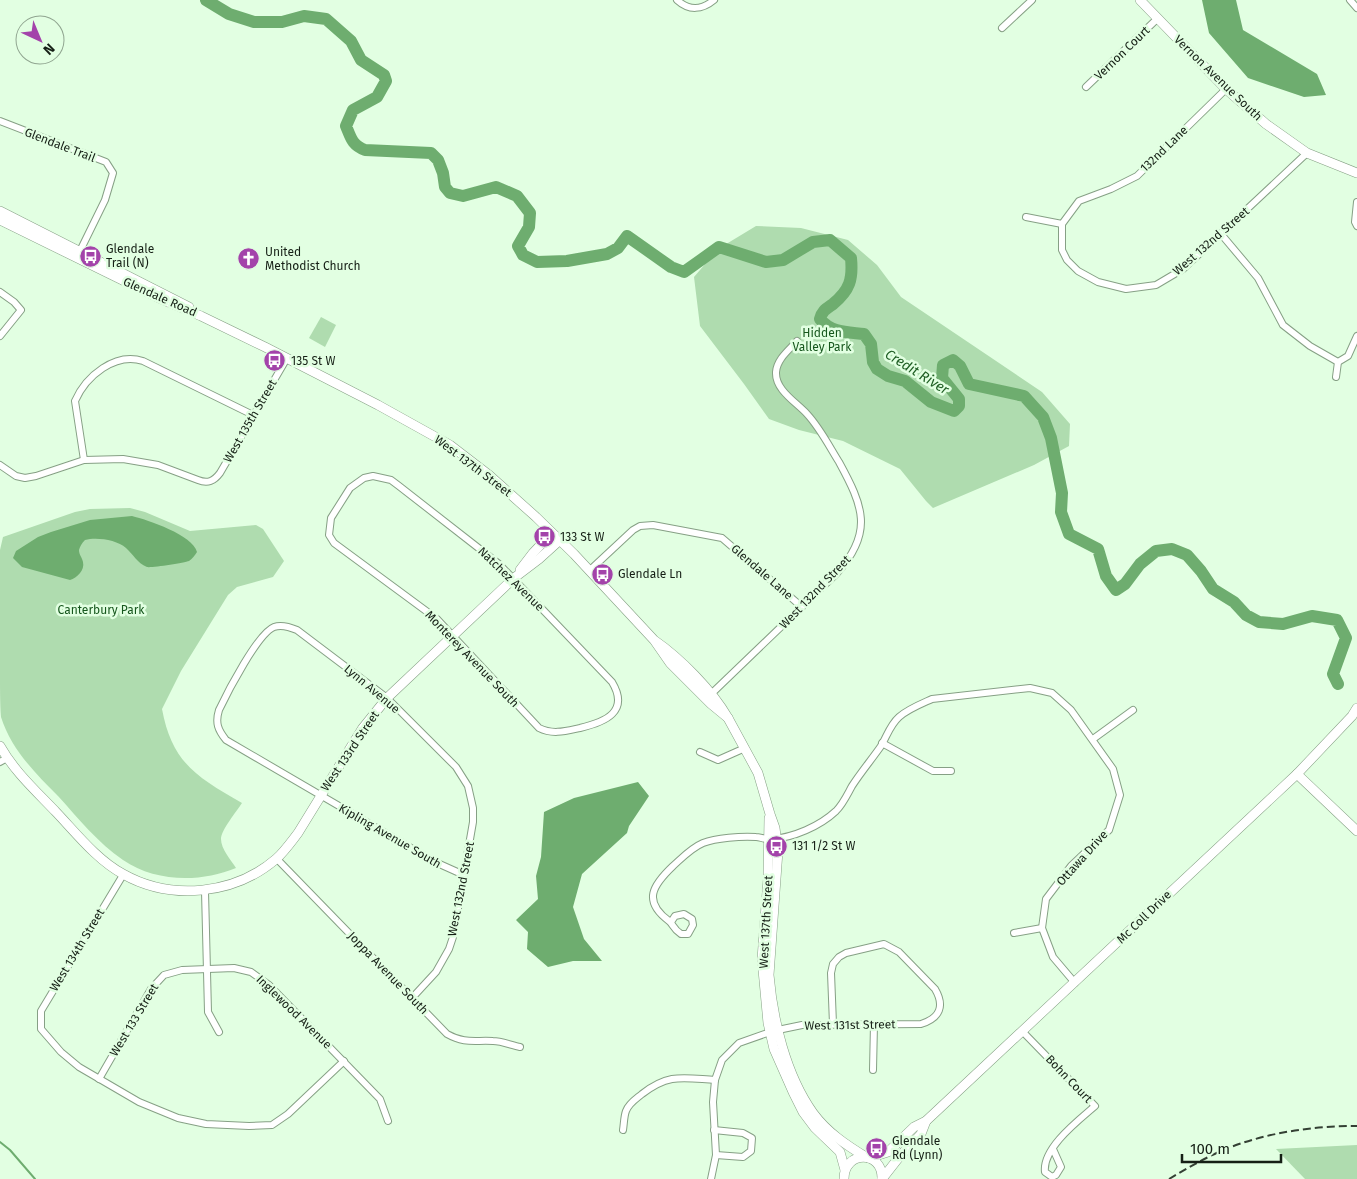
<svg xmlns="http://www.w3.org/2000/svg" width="1357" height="1179" font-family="'Fira Sans',sans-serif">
<rect width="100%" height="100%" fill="#e2ffe2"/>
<!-- green -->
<g fill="#afdcaf">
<path d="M756,226L801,228L848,240L877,265L901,297L1042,392L1070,424L1069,446L1034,465L933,508L926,501L900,469L843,441L799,430L769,419L744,384L700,326L694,277L718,249Z"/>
<path d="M321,317L336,325L325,347L309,338Z"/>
<path d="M130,508L145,512L190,531L256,525L263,529L284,561L273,577L237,587L228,595L181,671L162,709C172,763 197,777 242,803C237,811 221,830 221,839C221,849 231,860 236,868C200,883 155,882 123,860C98,843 78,818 58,796C35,773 11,749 1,717C0,705 0,684 0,672C0,631 0,591 0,550L3,537L75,512L90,509Z"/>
<path d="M1357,1145V1179H1305L1276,1149Z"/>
</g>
<!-- water -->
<g fill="#6ead6f">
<path d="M1202,0H1236L1243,30L1317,74L1326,95L1304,97L1248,78L1209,33Z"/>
<path d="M132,516C148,520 193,535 197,552C195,555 192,559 189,561C184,563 151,568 147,567C137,563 133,554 126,548C117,540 97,537 85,540C82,543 80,546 79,550C79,555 82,557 83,562C85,570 77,578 70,580L22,567L13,558L16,551L38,537L51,532L90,520Z"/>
<path d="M638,782L649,796L629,826L627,833L582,874L573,907L584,939L602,961H573L548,967L527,949L528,932L516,920L538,899L536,876L541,857L544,812L574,798Z"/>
</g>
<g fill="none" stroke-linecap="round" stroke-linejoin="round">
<!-- stream -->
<path stroke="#6ead6f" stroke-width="2" d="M0,1142L10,1150L35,1179"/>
<!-- river -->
<path stroke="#6ead6f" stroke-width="12" d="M206,0L229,14L254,22H282L304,16L326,19L351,41L361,60L384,75L386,81L377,97L353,110L346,126C351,138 352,145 365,150L431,153L438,160L443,173L445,187L450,193L463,196L496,187L517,196L530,213L529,227L518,246L523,255L537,262L567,261L607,254L618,248L627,236L671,267L684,272L719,247L766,262L783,260L813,242L830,240L851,258C853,279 850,290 833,304C826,309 822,311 820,319C831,333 847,332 864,334L871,344L873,362L877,369L888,376L905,381L931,402L954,411L959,406V399L942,378L943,365L953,360L960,366L969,384L1024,396L1043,417L1051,438L1062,493L1061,512L1069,534L1098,549L1106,576L1116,590L1125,584L1140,564L1156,551L1172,549L1187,555L1201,571L1213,589L1234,602L1246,615L1259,622L1283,624L1312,616L1337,620L1346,638L1333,674L1338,684"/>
<defs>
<g id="street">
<path d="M677,0C689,11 702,10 714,0"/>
<path d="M1350,0L1357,8"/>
<path d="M1002,28L1032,0"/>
<path d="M1086,87L1158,18"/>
<path d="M1226,89L1137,176L1111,189L1079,201L1062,224V250L1067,260L1078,271L1098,282L1126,289L1156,285L1183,269L1307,153"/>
<path d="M0,121L106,162L113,173L105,200L78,255"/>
<path d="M1357,202L1355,222L1357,226"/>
<path d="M1026,217L1062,224"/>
<path d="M1221,234L1258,278L1283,325L1310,346L1338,362"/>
<path d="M0,292L14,302L21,310L0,336"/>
<path d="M1336,377L1338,362L1348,356L1357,336"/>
<path d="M84,460L75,401C86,376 115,352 143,361L253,415"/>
<path d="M0,465L16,476L25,478L36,476L84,460L123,459L158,465L198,480C208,484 214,481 220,473L287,358"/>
<path d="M373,476L391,480L399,486L499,564L612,682C630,712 605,722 580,728C566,731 553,735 539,728L437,619L334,543L329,535L331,518L350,488L364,478Z"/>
<path d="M589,571L633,530L640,526L653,525L722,538L802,607"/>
<path d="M709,696L837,573C874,532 863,506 839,462C829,446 820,428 807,414C796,402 775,390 776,372C777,359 789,350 797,341"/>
<path d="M1093,739L1133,710"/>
<path d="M882,743L933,771H951"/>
<path d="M700,752L718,760L745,748"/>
<path d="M0,762L7,758"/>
<path d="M277,859L447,1034C465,1044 474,1040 493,1041C501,1041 511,1045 520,1047"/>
<path d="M123,875L41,1011V1029L61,1052L79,1067L139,1102L178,1118L206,1124L249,1126L272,1125L288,1114L344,1061"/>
<path d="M205,891L208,1012L219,1032"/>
<path d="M671,922L675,916L684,914L692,919L693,925L688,934H681C673,929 673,924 669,921C642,901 653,885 673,866C682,858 691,848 703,843C716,838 741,836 756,837C760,837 766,840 771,839C793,838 820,826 836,811C843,804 847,795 852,786C861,772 872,759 881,746C887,736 890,725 899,717C908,709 921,704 932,699L1030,688L1052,693L1071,710L1113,769L1120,795L1109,830L1071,866L1046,899L1042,928L1053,957L1075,983"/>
<path d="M1014,933L1042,928"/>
<path d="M412,998L436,972L449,949L453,937L473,822V808L468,786L456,767L387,698L297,630C290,627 282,624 274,627C258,633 227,693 219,710C215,723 218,730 226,740L435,862L464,875"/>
<path d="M1022,1031L1095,1106C1079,1120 1042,1148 1045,1172L1052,1177L1056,1175L1061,1167L1053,1149"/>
<path d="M873,1070L874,1024"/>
<path d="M99,1079L151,989L164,975L182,970L234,968L251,972L269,985L380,1099L388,1121"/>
<path d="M623,1130C624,1124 624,1116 626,1111C629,1103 636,1099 642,1094C669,1073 683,1078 715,1080"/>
<path d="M714,1130L743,1133L752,1138L751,1151L743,1157L716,1155"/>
<path d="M711,1179L716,1155L713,1102L715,1080L722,1060L739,1043L773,1031L802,1025L921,1024C940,1018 945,1006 935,989L899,952L884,944L846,953L839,957L833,964L831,973L833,1024"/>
</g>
<g id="secondary">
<path d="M1140,0L1226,89L1266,124L1307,153L1357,173"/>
<path d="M0,211L189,307"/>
<path d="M0,220L161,299L201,316L265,347L378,405L450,445L489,475L536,517L574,554L654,640L670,663L711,704L728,718C712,690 680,658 654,640"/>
<path d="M520,570L533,553L552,533"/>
<path d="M728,718L758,773L770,814L775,828L778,851L769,975C773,1021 786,1075 813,1113C827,1132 846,1145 866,1157"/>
<path d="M0,746C14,771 36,791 56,812C76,833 97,860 123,874C171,901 234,895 276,859C284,852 291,842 298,833L362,729L387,698L514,578L539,559L560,540"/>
<path d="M1297,774L1357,831"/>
<path d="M769,818L768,879L762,959L768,1023L774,1049L793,1092L803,1112L815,1128L840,1152L845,1170"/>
<path d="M869,1158L888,1152L914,1127L926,1121L1297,774L1352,716L1357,708"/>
<path d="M844,1179C844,1150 883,1150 882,1179"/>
<path d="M882,1179L900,1156L921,1134L926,1121"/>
</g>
</defs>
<!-- street casing -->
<use href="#street" stroke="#86a085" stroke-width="8"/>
<!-- secondary casing -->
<use href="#secondary" stroke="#86a085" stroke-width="10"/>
<!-- street -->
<use href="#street" stroke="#fff" stroke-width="6"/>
<!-- secondary -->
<use href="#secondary" stroke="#fff" stroke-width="9"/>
<!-- rail -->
<path stroke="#344034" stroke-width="2" stroke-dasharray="8 4" stroke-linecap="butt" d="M1169,1179C1186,1169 1203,1159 1221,1151C1263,1133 1311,1126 1357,1126"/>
</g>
<!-- icons -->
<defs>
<symbol id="bus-disc" viewBox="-11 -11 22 22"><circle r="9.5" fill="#a343aa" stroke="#e2ffe2"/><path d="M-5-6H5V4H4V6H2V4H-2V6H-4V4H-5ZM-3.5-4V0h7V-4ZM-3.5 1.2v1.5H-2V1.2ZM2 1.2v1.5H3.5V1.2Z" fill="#fff"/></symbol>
<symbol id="church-disc" viewBox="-11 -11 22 22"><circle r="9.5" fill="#a343aa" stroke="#e2ffe2"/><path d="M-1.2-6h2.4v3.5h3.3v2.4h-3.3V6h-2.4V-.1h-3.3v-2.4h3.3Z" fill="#fff"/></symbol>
</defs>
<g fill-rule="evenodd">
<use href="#bus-disc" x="78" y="244" width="25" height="25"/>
<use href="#church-disc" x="236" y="246" width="25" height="25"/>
<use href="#bus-disc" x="262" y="348" width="25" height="25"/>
<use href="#bus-disc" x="532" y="524" width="25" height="25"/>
<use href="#bus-disc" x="590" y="562" width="25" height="25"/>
<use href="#bus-disc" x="764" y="834" width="25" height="25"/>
<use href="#bus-disc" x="864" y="1136" width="25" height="25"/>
</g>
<g text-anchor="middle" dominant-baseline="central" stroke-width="5" stroke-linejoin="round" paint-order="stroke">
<!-- street labels -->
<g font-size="12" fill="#151f15" stroke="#e2ffe2">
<text transform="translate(1122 53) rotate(-44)">Vernon Court</text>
<text transform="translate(1218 78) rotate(44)">Vernon Avenue South</text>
<text transform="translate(60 145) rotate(21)">Glendale Trail</text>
<text transform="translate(1164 149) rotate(-44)">132nd Lane</text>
<text transform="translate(1211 241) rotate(-41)">West 132nd Street</text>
<text transform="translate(160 297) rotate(24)">Glendale Road</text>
<text transform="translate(250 421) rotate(-60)">West 135th Street</text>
<text transform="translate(473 466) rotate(37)">West 137th Street</text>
<text transform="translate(762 572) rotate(41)">Glendale Lane</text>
<text transform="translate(511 579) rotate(44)">Natchez Avenue</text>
<text transform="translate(815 592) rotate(-46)">West 132nd Street</text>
<text transform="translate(472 659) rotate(46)">Monterey Avenue South</text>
<text transform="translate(372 689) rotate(40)">Lynn Avenue</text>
<text transform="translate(350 751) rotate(-56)">West 133rd Street</text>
<text transform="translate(390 836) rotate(30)">Kipling Avenue South</text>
<text transform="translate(1082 858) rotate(-48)">Ottawa Drive</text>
<text transform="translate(461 889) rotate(-79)">West 132nd Street</text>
<text transform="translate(1144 917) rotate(-44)">Mc Coll Drive</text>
<text transform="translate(766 922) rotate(-87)">West 137th Street</text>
<text transform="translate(77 950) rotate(-59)">West 134th Street</text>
<text transform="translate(388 973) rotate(46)">Joppa Avenue South</text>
<text transform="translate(294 1012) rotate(44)">Inglewood Avenue</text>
<text transform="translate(134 1020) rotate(-59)">West 133 Street</text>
<text transform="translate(850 1025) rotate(-1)">West 131st Street</text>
<text transform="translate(1069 1079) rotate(46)">Bohn Court</text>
</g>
<!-- poi labels -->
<g font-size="12" fill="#151f15" stroke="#e2ffe2" text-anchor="start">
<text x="106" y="249">Glendale<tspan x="106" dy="14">Trail (N)</tspan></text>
<text x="265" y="252">United<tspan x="265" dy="14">Methodist Church</tspan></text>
<text x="291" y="361">135 St W</text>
<text x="560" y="537">133 St W</text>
<text x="618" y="574">Glendale Ln</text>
<text x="792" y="846">131 1/2 St W</text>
<text x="892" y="1141">Glendale<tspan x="892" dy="14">Rd (Lynn)</tspan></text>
</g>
<!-- park labels -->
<g font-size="12" fill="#16571d" stroke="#e2ffe2">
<text x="822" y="333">Hidden<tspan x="822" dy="14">Valley Park</tspan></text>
<text x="101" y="610">Canterbury Park</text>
</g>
<!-- water labels -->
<g font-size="14" font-style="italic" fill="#1e5e23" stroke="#e2ffe2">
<text transform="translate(917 372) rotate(32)">Credit River</text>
</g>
</g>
<!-- north arrow -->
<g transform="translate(40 40) rotate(136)"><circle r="24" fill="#e2ffe2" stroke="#90a590"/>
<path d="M0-4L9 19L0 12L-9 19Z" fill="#a343aa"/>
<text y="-8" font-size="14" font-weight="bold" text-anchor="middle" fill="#151f15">N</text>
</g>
<!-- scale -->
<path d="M1182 1154v8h99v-8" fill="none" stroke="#151f15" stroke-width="2.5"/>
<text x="1190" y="1154" font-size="15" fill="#151f15" stroke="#e2ffe2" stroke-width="4" paint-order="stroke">100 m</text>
</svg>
